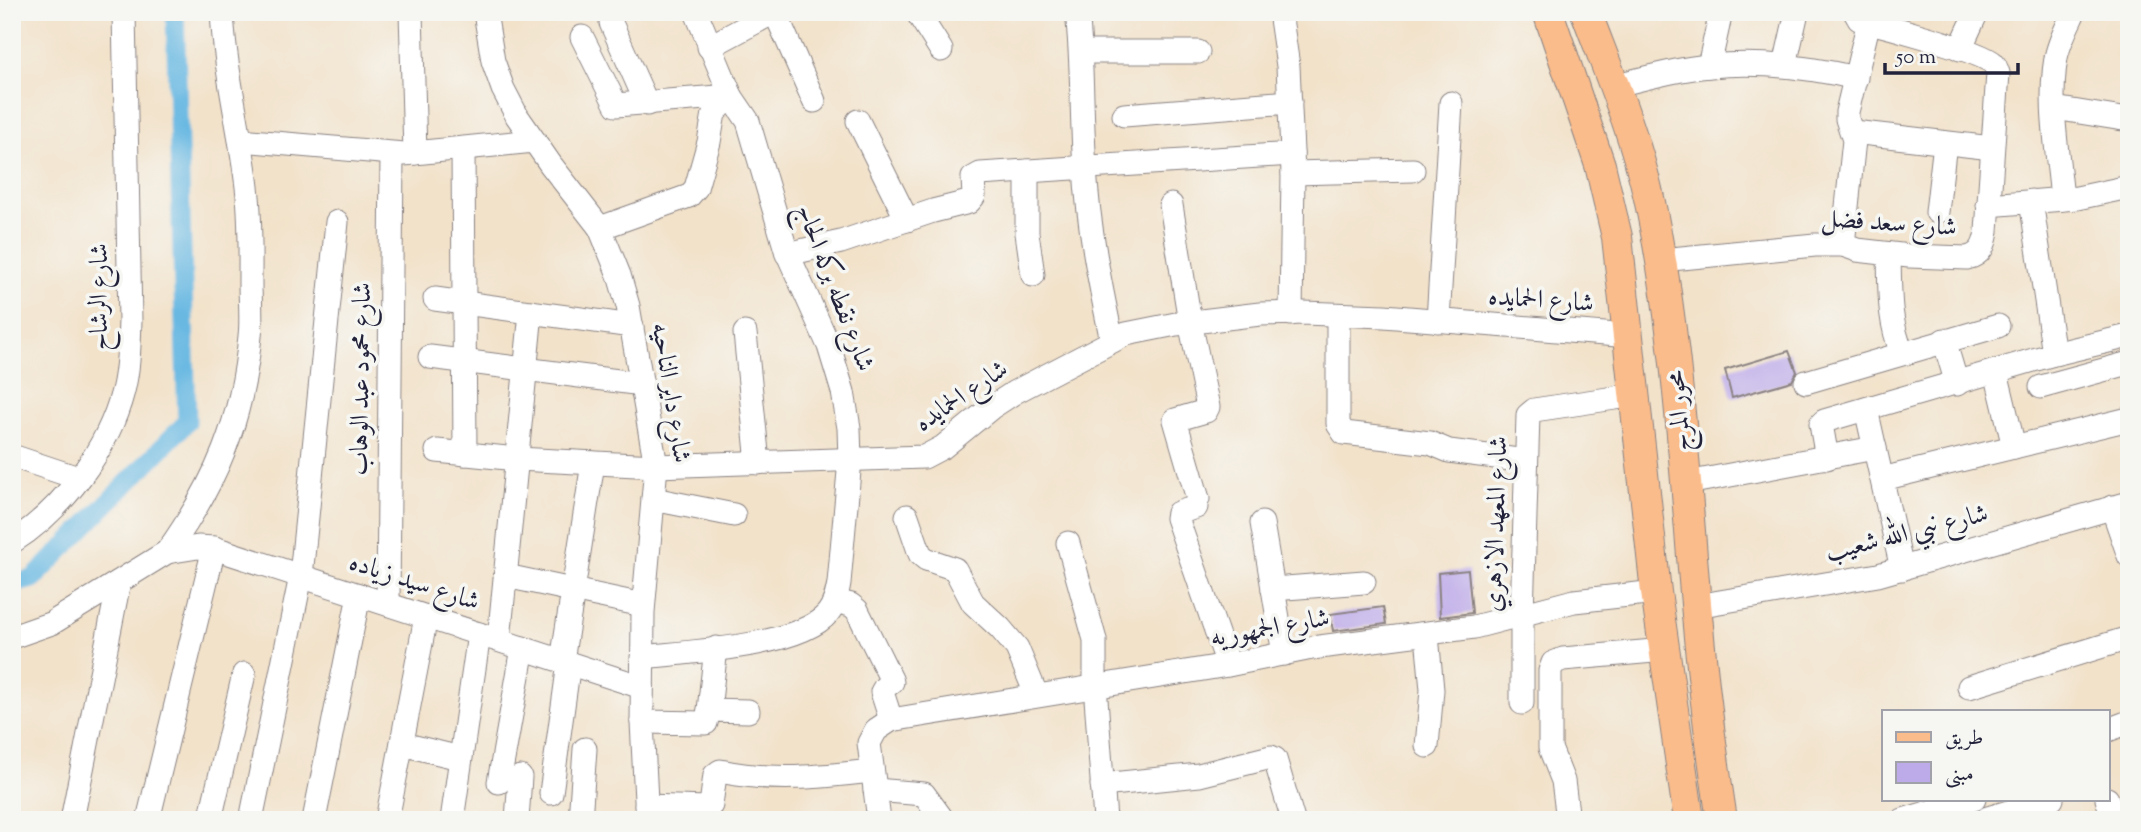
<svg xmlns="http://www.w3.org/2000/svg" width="2141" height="832" font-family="'Sorts Mill Goudy',Amiri,serif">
<rect width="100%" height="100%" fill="#f6f6f2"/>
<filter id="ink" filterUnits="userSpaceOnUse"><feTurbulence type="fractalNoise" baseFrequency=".0143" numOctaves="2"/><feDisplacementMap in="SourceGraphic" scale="14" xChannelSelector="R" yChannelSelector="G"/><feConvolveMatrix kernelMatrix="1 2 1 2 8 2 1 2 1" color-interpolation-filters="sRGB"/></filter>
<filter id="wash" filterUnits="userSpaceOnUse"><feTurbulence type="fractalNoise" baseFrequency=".00686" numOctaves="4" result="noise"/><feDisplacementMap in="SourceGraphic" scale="28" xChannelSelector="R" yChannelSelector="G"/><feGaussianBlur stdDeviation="1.57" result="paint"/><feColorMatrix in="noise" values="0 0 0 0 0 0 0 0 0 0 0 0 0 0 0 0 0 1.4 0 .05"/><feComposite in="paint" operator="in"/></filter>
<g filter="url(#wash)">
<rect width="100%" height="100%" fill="#f2e2ca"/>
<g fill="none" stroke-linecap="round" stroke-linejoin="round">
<!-- canal -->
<path stroke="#68b8e2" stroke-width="19" d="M12,584L33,579L187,422L175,12"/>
</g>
<g id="blocks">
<!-- building -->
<g fill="#bdaae9">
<path d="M1789,351L1797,372L1792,381L1732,398L1725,370Z"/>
<path d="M1468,570L1472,613L1440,617L1438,573Z"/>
<path d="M1383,607L1386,624L1333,631L1330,614Z"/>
</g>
</g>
</g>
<g filter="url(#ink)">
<use href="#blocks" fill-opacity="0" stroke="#8a8282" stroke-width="2"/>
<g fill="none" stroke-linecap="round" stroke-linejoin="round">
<defs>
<g id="minor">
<path d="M411,12L415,153"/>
<path d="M485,12L493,61L503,89L517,116L551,165L600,228L619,275L628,306L656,466L643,612L642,722L647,820"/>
<path d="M775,12L814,101"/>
<path d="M917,12L941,50"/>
<path d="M1077,12C1083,64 1081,115 1085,167C1088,225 1100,284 1112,341"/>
<path d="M1280,12L1288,66L1293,173L1291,314"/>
<path d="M611,23L647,104"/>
<path d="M582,37L616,105L731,96"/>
<path d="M709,47L774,12"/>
<path d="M1960,49L1977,12"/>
<path d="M1081,52H1198"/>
<path d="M1785,65L1797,12"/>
<path d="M1709,66L1721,12"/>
<path d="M1613,86C1645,78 1677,69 1710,66C1759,61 1808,67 1856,78"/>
<path d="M2054,108L2129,120"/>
<path d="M1124,115L1290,102"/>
<path d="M858,121L907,220"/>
<path d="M1853,132L1992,148"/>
<path d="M240,140L404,154L534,141"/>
<path d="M463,149L465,454"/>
<path d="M1027,171V233L1033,275"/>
<path d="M1293,173L1413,170"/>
<path d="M2062,199C2058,153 2048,103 2056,58C2059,42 2067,27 2074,12"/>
<path d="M2031,201L2054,354"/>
<path d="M1171,205L1190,322L1208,407L1206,411L1175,420L1198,499"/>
<path d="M1988,205L2077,198L2129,187"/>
<path d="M1937,212L1945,143"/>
<path d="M600,228L689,196L696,188L709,142L714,113L731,96"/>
<path d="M1843,245L1854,140L1847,119V112L1869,21"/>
<path d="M787,254L841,242L933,211L969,202L974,196L973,178L980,174L1292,154"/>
<path d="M1889,254C1890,290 1888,319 1902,353"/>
<path d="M1661,260L1815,245H1843L1857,250L1909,256L1967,258C1981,255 1985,245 1987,231L1998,73C1996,68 1996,66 1993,63C1978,50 1883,25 1859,19L1855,12"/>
<path d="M435,299L632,326"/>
<path d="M1338,315V424L1344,433L1430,443L1449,451L1526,461"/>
<path d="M1438,321L1451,103"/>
<path d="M745,333L758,463"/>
<path d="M1944,340L1957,384"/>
<path d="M430,357L642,384"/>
<path d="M1996,372L2014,447"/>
<path d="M1806,382L1998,326"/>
<path d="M2041,387L2129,363"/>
<path d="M1866,409L1902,569"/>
<path d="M437,451L517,459L656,466L924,457L943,447L992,407L1015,392L1126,334L1176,324L1260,314L1303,313L1384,316L1629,336"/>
<path d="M12,456L78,478"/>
<path d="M1827,458L1821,424L1824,421L2054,354L2129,336"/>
<path d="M1882,479L2129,419"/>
<path d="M1687,483L1875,448"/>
<path d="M653,499L734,515"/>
<path d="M1196,507L1178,513L1177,518L1228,665"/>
<path d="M2112,507L2129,556"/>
<path d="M907,516L920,554L926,559L955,569L973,603L1000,628L1017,648L1036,694"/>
<path d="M1262,523L1284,654"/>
<path d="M12,542C63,510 108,449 123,391C129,368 129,344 130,321L124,12"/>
<path d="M1068,543L1095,640V685L1105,820"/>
<path d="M167,552C216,483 242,422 250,336C252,319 250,300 250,283C250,251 251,219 247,187C240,128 225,71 222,12"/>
<path d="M506,576L643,605"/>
<path d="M1273,589L1364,582"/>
<path d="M835,601L851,605L857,610L891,679L892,682L885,687L882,692L891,720"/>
<path d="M388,604L392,154"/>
<path d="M1696,606L1878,575L2129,503"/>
<path d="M1427,635L1432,690L1427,746"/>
<path d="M12,637L52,623L167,552L198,547L214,548L642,687"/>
<path d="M499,640L531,312"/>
<path d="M642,657C686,652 800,647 828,613C835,604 837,594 839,583L850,460L849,428L843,392L829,346L786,250L748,121L731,96L696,12"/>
<path d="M562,661L593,463"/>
<path d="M1969,687L2129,638"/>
<path d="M1522,703V615L1528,415L1534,410L1635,395"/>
<path d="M709,710L716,648"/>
<path d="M642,722L706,723L709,710L748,711"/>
<path d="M2108,730L2129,722"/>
<path d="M402,744L460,758"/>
<path d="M499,782L523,648"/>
<path d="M1102,785L1199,775L1271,757L1275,759L1293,820"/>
<path d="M875,790L924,794L943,820"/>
<path d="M551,793L569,663"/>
<path d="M2107,799L2114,820"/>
<path d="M646,806L707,808L711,805L715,775L720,771C772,782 820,777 872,771"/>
<path d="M1988,818L2052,799"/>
<path d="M72,820L119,582"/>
<path d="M148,820L214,548"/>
<path d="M210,820L244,674"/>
<path d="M251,820L301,576L337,222"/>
<path d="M314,820L359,595"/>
<path d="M387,820L426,617"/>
<path d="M452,820L479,634"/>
<path d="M517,820L520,777"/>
<path d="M580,820L585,749"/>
<path d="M879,820L869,743L876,730L891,720L1228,665L1312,648L1474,627L1574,601L1656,592"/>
<path d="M1568,820L1563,781L1550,748V671L1553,663L1563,659L1665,650"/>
<path d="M1903,820L1974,799"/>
</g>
<g id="major">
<path d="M1548,12L1600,165L1617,237L1656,592L1689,820"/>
<path d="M1586,12C1609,73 1635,134 1649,198C1678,332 1684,468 1696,604C1702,676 1711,748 1722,820"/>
</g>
</defs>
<!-- minor casing -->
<use href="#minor" stroke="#8a8282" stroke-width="25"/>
<!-- major casing -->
<use href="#major" stroke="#8a8282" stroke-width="32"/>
<!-- minor -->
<use href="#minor" stroke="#fff" stroke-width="23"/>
<!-- major -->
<use href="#major" stroke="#fabc8b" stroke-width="30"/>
</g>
</g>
<g text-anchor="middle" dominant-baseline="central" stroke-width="7" stroke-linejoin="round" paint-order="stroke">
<!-- street labels -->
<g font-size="26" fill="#22223b" stroke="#f6f6f2">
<text transform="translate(1889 224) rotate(4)">شارع سعد فضل</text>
<text transform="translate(834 288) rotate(69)">شارع نقطه بركه الحاج</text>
<text transform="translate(100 297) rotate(-90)">شارع الرشاح</text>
<text transform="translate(1541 301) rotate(4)">شارع الحمايده</text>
<text transform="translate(362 379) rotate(-89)">شارع محمود عبد الوهاب</text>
<text transform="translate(670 393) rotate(81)">شارع داير الناحيه</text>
<text transform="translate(962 397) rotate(-34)">شارع الحمايده</text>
<text transform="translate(1680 411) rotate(-95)">محور المرج</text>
<text transform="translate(1497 524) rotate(-88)">شارع المعهد الازهري</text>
<text transform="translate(1907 534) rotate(-14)">شارع نبي الله شعيب</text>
<text transform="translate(414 583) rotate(18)">شارع سيد زياده</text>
<text transform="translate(1270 629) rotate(-10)">شارع الجمهوريه</text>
</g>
</g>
<!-- margin -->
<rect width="2141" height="832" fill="none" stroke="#f6f6f2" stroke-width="42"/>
<!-- legend -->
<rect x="1882" y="710" width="228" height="91" fill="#f6f6f2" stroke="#a1a1a9" stroke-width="2"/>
<rect x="1896" y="732" width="35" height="10" fill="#fabc8b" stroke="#a1a1a9" stroke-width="2"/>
<text x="1945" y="744" font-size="21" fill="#22223b">طريق</text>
<rect x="1896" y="762" width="35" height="21" fill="#bdaae9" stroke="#a1a1a9" stroke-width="2"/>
<text x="1945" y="780" font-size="21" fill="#22223b">مبنى</text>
<!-- scale -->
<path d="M1885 63v10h133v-10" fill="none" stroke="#22223b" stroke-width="3.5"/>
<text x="1896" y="63" font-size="21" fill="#22223b" stroke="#f6f6f2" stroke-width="5" paint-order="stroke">50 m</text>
</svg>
